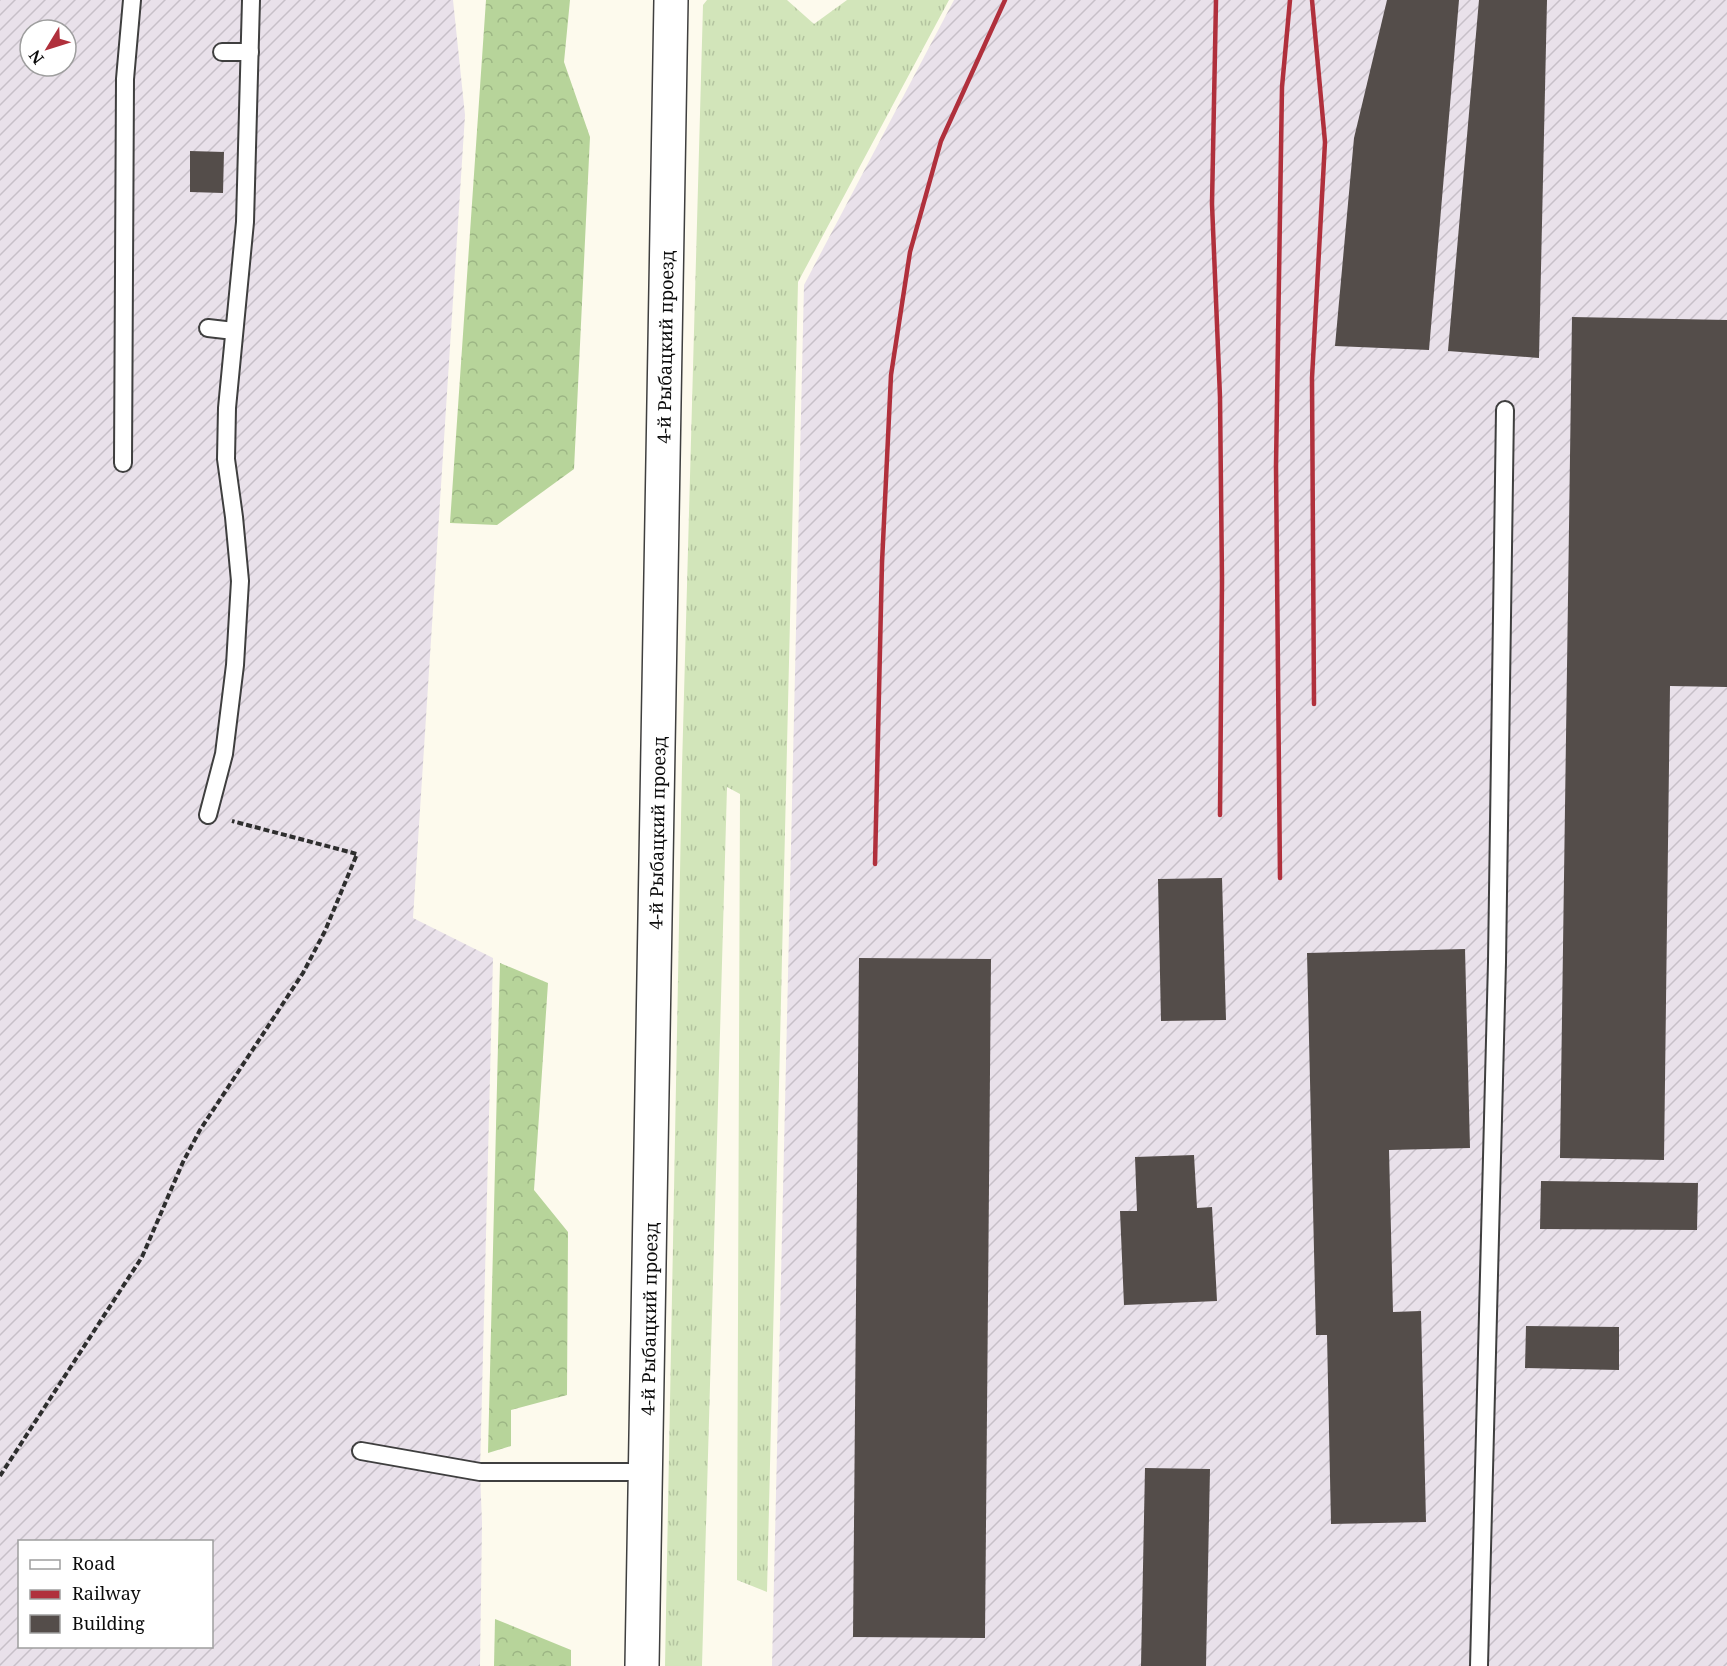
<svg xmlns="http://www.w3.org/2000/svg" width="1727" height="1666" font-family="'Noto Serif',serif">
<defs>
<pattern id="industrial-furrows" width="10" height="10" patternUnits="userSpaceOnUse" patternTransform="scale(1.5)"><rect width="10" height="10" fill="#e9e1ea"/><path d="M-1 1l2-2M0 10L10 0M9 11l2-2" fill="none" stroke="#c7c0c8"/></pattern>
<pattern id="grass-tufts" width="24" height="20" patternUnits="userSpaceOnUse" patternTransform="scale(1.5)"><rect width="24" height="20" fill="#d2e5ba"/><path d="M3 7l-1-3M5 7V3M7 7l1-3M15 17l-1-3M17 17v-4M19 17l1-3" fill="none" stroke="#b3c39f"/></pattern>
<pattern id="forest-crowns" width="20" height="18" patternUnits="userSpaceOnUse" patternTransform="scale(1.5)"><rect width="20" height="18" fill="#b7d49a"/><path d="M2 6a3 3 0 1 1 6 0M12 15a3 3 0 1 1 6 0" fill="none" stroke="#9cb584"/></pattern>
</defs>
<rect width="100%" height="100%" fill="#fdfaed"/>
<!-- industrial -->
<g fill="url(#industrial-furrows)" fill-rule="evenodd">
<path d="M0,0H453L465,115L413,918L493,958L480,1472L482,1523L480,1666H0ZM30,30H66V66H30ZM20,1542H212V1646H20Z"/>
<path d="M954,0H1727V1666H772L804,285Z"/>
</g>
<!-- grass -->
<path fill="url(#grass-tufts)" d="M707,0H787L814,24L847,0H949L798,282L767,1592L737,1580L740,794L727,787L702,1666H665L682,767L703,5Z"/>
<!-- forest -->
<g fill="url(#forest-crowns)">
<path d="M486,0H570L564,62L590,137L574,469L497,525L450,523Z"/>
<path d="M500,963L548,983L534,1190L568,1232L567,1395L511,1410V1446L488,1453Z"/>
<path d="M495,1619L571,1650V1666H494Z"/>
</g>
<!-- building -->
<g fill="#544d4a">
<path d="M1387,0H1459L1429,350L1335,346L1354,138Z"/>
<path d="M1479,0H1547L1539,358L1448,351Z"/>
<path d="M190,151L224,152L223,193L190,192Z"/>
<path d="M1572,317L1727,320V687L1670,686L1664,1160L1560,1158Z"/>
<path d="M1222,878L1226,1020L1161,1021L1158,879Z"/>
<path d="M1465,949L1470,1148L1389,1150L1393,1312L1421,1311L1426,1522L1331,1524L1327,1335H1316L1307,953Z"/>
<path d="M859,958L991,959L985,1638L853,1637Z"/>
<path d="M1194,1155L1197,1208L1212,1207L1217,1301L1124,1305L1120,1211H1137L1135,1157Z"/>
<path d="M1541,1181L1698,1183L1697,1230L1540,1229Z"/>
<path d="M1526,1326L1619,1327V1370L1525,1368Z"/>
<path d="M1145,1468L1210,1469L1206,1666H1141Z"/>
</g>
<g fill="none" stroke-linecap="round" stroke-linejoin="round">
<defs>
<g id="service">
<path d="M222,52H250"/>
<path d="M208,328L234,331"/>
<path d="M123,463L125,79L132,0"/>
<path d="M208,815L224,754L235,665L240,581L234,517L226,459L227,408L245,222L251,0"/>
<path d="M361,1451L480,1472H646"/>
<path d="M1479,1666L1497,962L1505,410"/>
</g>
<path id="tertiary" d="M642,1666L671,0"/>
</defs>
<!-- service casing -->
<use href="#service" stroke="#3f3f3f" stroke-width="20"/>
<!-- tertiary casing -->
<use href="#tertiary" stroke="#3f3f3f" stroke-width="36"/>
<!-- path -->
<path stroke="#2e2e2e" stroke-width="4" stroke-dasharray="6 3" stroke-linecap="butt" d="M0,1476L142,1257L183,1162L200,1130L303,973L325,931L357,854L232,821"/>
<!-- service -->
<use href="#service" stroke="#fff" stroke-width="16"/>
<!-- tertiary -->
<use href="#tertiary" stroke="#fff" stroke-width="33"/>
<!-- rail -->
<g stroke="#b0303c" stroke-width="4.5">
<path d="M1216,0L1212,204L1220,397L1222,580L1220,815"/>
<path d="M1312,0L1325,142L1312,378L1314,704"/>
<path d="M875,864L882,563L891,375L910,252L941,141L1005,0"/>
<path d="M1280,878L1276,466L1282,87L1290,0"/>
</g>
</g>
<g text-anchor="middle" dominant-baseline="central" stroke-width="6" stroke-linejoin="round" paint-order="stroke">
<!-- street labels -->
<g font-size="18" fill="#0c0c0c" stroke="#fff">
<text transform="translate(665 347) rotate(-89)">4-й Рыбацкий проезд</text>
<text transform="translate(657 833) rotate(-89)">4-й Рыбацкий проезд</text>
<text transform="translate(649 1319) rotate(-89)">4-й Рыбацкий проезд</text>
</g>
</g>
<!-- legend -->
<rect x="18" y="1540" width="195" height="108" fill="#ffffff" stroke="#9e9e9e" stroke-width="1.5"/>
<rect x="30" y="1560" width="30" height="9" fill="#ffffff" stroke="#9e9e9e" stroke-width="1.5"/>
<text x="72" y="1570" font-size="18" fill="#0c0c0c">Road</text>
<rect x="30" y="1590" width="30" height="9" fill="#b0303c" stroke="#9e9e9e" stroke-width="1.5"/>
<text x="72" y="1600" font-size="18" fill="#0c0c0c">Railway</text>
<rect x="30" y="1615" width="30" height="18" fill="#544d4a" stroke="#9e9e9e" stroke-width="1.5"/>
<text x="72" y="1630" font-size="18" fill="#0c0c0c">Building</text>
<!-- north arrow -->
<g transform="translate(48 48) rotate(232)"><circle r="28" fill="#ffffff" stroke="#9e9e9e" stroke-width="1.5"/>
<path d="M0-4.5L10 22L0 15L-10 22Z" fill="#b0303c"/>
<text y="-9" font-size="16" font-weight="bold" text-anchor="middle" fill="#0c0c0c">N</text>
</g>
</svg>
